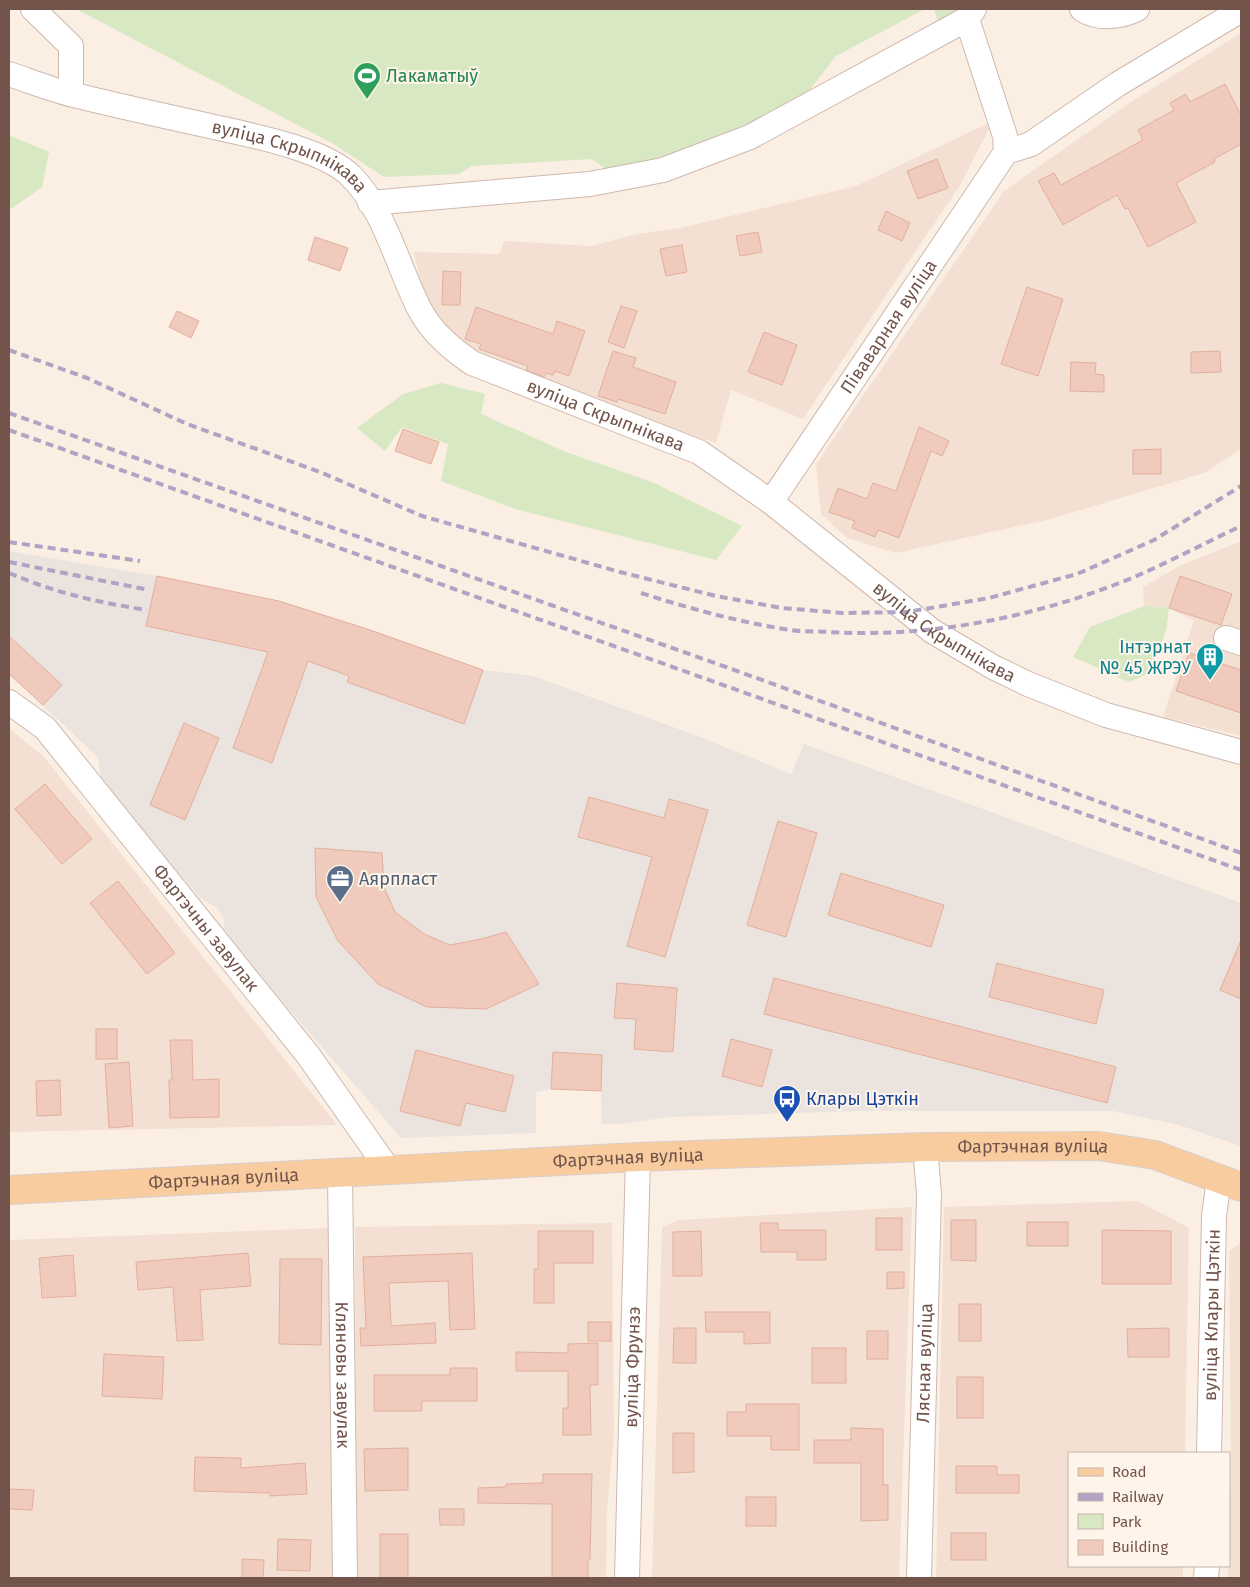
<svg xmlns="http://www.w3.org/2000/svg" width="1250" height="1587" font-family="'Fira Sans',sans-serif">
<rect width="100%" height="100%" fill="#fbefe4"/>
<!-- residential -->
<g fill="#f3e0d2">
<path d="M1241,33V449L1204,473L1051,519L896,553L847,538L821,514L816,464L1004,191L1134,100Z"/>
<path d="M993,121L959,187L803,419L731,390L716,443L599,404L458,345L424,298L414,252L499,254L504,241L592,246L637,234L680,228L856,186Z"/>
<path d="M1241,541V736L1163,717L1194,621L1169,608L1144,606L1143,587L1181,565Z"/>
<path d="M9,728L43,756L337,1125L9,1132Z"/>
<path d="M1138,1201L1189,1228L1185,1453H1069V1566H1183V1578H936L944,1207Z"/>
<path d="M912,1207L899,1578H652L662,1227L678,1220Z"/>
<path d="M612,1223L614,1434L607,1510L606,1578H356L355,1227Z"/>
<path d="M328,1228L335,1578H9V1240Z"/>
<path d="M1241,1243V1578H1228L1231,1462L1229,1251Z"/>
</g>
<!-- industrial -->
<path fill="#ebe3de" d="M9,551L157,576L279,601L366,628L483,670L533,676L695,735L791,774L804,744L1241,903V1146L1179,1125L1113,1111H861L670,1117L620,1124H602L601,1091L551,1089L536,1092V1133L401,1138L281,1000L224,929V918L218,909L200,898L101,780L98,757L9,674Z"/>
<!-- green -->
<g fill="#d7e8c3">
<path d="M76,9H923V10L836,56L802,100L718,142L609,171L592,159L472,166L459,174L384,177L332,143Z"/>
<path d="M934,9H961L949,17L938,21Z"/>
<path d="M9,135L49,152L42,187L11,209L9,207Z"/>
<path d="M441,383L485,394L481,414L566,452L652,482L742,526L716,560L515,509L441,481L448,444L402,427L385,451L357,428L403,394Z"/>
<path d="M1144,606L1169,608L1166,631L1150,673L1129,682L1073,657L1090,627Z"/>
</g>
<!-- building -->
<g fill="#f0cabc" stroke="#e2af9d">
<path d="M1225,84L1241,115V144L1214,159L1215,162L1176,183L1196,222L1148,247L1128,208L1125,209L1117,195L1063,225L1038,181L1054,173L1061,185L1143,140L1138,130L1174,110L1170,103L1186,94L1190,102Z"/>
<path d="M937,159L948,188L918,199L907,171Z"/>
<path d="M886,211L910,223L902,241L878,230Z"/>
<path d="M758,232L762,252L740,256L736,236Z"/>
<path d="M315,237L348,248L340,271L308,260Z"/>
<path d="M682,245L687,272L666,276L660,249Z"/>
<path d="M443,271L461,272L460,305H442Z"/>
<path d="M1027,287L1063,299L1038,376L1001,364Z"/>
<path d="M621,306L637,311L624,348L608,342Z"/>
<path d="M476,307L553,334L557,321L585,331L569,376L555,371L553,375L546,373L544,377L526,370L528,366L479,349L481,344L465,339Z"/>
<path d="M177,311L199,321L191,338L169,327Z"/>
<path d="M764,332L797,345L782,385L748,372Z"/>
<path d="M613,351L636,358L633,367L676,382L665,414L618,399L617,402L598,396Z"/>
<path d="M1220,351L1221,372L1191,373V352Z"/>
<path d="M1071,362L1096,363L1095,374L1104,375V392L1070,391Z"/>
<path d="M919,427L949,441L942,456L931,451L899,538L878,530L875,537L852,528L855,521L829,512L838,488L867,499L873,483L896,491Z"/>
<path d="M403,429L439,442L431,464L395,451Z"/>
<path d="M1161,449V474H1133V450Z"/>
<path d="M157,576L279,601L367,629L483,670L464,724L347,682L349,676L308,661L272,763L233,748L268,652L146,626Z"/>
<path d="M1180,576L1232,594L1221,625L1169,608Z"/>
<path d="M9,636L62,685L43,705L9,674Z"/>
<path d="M1189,653L1241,670V713L1176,691Z"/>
<path d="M184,723L219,738L185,820L150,805Z"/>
<path d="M45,784L92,839L62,864L15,809Z"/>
<path d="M589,797L664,818L669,799L708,810L665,957L627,946L652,857L578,837Z"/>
<path d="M778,821L817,833L786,937L747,925Z"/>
<path d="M315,848L382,853L384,887L395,912L424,934L450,945L481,939L506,932L539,984L486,1009L427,1007L378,984L338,941L316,897Z"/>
<path d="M841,873L944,905L931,947L828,915Z"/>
<path d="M118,881L175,953L147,974L90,903Z"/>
<path d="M1241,940V999L1220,990Z"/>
<path d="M997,963L1104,990L1096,1024L989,997Z"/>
<path d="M774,978L1116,1067L1107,1103L764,1014Z"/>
<path d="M617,983L677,988L673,1052L634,1049L636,1019L614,1018Z"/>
<rect x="96" y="1029" width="21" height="30"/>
<path d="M731,1039L772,1050L762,1087L722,1076Z"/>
<path d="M170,1040H192L193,1080L219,1079V1117L170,1118L169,1080H172Z"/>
<path d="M416,1050L514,1076L505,1112L466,1103L460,1126L400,1111Z"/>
<path d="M553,1052L602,1055L601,1091L551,1089Z"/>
<path d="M129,1062L133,1126L109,1128L105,1064Z"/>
<path d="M60,1080L61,1115L37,1116L36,1081Z"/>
<rect x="876" y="1218" width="26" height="32"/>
<path d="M951,1220H976V1261L951,1260Z"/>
<rect x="1027" y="1222" width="41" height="24"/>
<path d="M760,1223H778V1230H826V1260H797V1252H761Z"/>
<path d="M1102,1230L1171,1231V1284H1102Z"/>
<path d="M538,1231H593V1263H554V1303H534V1269H538Z"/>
<path d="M701,1231L702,1276H673V1232Z"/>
<path d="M248,1253L251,1286L200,1290L203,1340L177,1341L173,1287L138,1290L136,1262Z"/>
<path d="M472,1253L475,1329L450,1330L448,1281L389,1283L391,1326L435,1323L436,1343L361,1346L360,1328H366L363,1257Z"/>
<path d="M73,1255L76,1296L42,1298L39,1258Z"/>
<path d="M280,1259H322L321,1345L279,1344Z"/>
<path d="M887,1272H904V1288L887,1289Z"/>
<rect x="959" y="1304" width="22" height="37"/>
<path d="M705,1312H770V1343L744,1344V1332H706Z"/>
<rect x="588" y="1322" width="23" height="19"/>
<path d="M674,1328H696V1363H673Z"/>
<path d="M1169,1328V1357H1128L1127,1329Z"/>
<rect x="867" y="1331" width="21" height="28"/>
<path d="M598,1343V1385H590L591,1435H563V1408H568V1371H516V1352L568,1353V1344Z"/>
<rect x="812" y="1348" width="34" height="35"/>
<path d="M104,1354L164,1357L162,1399L102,1396Z"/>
<path d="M450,1368H477V1401H422V1411H374V1375H450Z"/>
<rect x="957" y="1377" width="26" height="41"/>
<path d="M746,1404H799V1450H771V1436H727V1412H746Z"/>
<path d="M851,1428L883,1429V1485H888V1520L861,1521V1463H814V1440H851Z"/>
<path d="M673,1433H694V1472L673,1473Z"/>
<path d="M408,1448V1490L365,1491L364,1449Z"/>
<path d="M195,1457L241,1458V1468L305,1463L307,1494L270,1496V1493L194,1491Z"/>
<path d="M956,1466H997V1475H1019V1493H956Z"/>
<path d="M543,1474H592L590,1560H588V1578H552V1504L478,1503V1488L506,1487V1484L543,1483Z"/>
<path d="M9,1489L34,1490L32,1510L9,1509Z"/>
<rect x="746" y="1497" width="30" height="29"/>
<path d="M439,1509H464V1525H440Z"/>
<rect x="951" y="1533" width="35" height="27"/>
<rect x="380" y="1534" width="28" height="44"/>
<path d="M278,1539L311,1540L310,1571L277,1570Z"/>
<path d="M242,1559L264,1560L263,1578H242Z"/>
</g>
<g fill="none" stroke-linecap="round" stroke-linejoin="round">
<defs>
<g id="minor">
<path d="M33,9L71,46V94"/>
<path d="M974,9L967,19L1005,136L1006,152"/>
<path d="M1082,9C1097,20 1122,17 1137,9"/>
<path id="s1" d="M9,74C30,81 52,90 74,95C119,106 164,116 210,126C249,135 322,148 351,176C385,210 398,268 420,310C432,333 452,349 472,363L699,452L771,502L932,631L993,667L1028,684L1106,715L1241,752"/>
<path d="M370,203L590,184L663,170L750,137L967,19"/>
<path id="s2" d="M771,502L1006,152L1031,144L1118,84L1241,10"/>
<path d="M1226,638L1241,643"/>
<path id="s3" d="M9,702L45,728L308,1055L388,1169"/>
<path id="s4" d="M340,1173L345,1578"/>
<path id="s5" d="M1209,1453L1214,1216L1219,1179"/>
<path id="s6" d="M627,1578L638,1157"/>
<path id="s7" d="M919,1578L929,1194L925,1147"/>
<path d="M1206,1578L1207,1566"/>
</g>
<g id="major">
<path id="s8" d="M9,1190L638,1157L925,1147L1099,1146L1155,1155L1241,1187"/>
</g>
</defs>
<!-- minor casing -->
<use href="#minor" stroke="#cfb8ae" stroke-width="26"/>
<!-- major casing -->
<use href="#major" stroke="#d8cfcc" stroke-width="30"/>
<!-- minor -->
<use href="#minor" stroke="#fff" stroke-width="24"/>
<!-- major -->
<use href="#major" stroke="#f8cc9e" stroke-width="28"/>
<!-- rail -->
<g stroke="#b1a3c4" stroke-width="4" stroke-dasharray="8 5" stroke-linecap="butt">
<path d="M9,350L87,378L187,424L320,472L422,516L620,572L716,596L782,608L843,613L907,612L989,598L1077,574L1154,540L1241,486"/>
<path d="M9,413L726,667L1241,853"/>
<path d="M9,430L1241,870"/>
<path d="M9,542L140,561"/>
<path d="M9,562L149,590"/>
<path d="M9,573C56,593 96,602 147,610"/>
<path d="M641,593C688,608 735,621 784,629C798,632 814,631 829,632C932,638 1036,617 1132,578C1169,562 1205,543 1241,526"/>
</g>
</g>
<!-- icons -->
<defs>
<symbol id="stadium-pin" viewBox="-11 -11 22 30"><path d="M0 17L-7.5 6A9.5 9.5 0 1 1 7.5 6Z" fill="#2e9e5b" stroke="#fef4ea"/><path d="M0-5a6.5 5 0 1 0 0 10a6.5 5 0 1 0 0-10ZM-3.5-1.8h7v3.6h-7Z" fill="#fff"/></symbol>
<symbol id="building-pin" viewBox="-11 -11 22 30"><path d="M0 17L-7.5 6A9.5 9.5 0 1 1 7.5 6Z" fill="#0f9aa8" stroke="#fef4ea"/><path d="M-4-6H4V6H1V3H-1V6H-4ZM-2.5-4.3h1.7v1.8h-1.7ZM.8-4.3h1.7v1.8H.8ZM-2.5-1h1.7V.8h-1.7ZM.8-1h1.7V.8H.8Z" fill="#fff"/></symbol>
<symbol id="office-pin" viewBox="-11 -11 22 30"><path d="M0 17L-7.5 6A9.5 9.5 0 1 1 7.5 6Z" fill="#5c6f8a" stroke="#fef4ea"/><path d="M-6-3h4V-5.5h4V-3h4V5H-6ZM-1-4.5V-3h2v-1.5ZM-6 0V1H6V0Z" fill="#fff"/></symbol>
<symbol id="bus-pin" viewBox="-11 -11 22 30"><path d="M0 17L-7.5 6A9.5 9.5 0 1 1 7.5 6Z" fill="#1a4fb4" stroke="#fef4ea"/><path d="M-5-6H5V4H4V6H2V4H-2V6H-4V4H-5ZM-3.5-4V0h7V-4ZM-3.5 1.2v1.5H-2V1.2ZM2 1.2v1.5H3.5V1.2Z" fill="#fff"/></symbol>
</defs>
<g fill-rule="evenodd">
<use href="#stadium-pin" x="351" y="60" width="32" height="43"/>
<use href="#building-pin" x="1194" y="641" width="32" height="43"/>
<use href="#office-pin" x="324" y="863" width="32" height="43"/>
<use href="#bus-pin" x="771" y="1083" width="32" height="43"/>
</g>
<g text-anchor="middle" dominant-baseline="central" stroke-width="4" stroke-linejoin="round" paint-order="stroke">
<!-- leisure labels -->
<g font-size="18" fill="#27864d" stroke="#fef4ea" text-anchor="start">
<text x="386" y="76">Лакаматыў</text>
</g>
<!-- street labels -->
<g font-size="18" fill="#73544a" stroke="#fef4ea">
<text stroke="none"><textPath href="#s1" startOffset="294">вуліца Скрыпнікава</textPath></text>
<text stroke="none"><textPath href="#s2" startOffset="211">Піваварная вуліца</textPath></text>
<text stroke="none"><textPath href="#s1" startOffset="729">вуліца Скрыпнікава</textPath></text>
<text stroke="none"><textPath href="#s1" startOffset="1134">вуліца Скрыпнікава</textPath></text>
<text stroke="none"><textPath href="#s3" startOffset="301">Фартэчны завулак</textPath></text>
<text stroke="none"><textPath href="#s8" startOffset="1025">Фартэчная вуліца</textPath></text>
<text stroke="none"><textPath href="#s8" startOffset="620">Фартэчная вуліца</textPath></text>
<text stroke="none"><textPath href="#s8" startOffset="215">Фартэчная вуліца</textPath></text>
<text stroke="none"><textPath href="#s5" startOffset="138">вуліца Клары Цэткін</textPath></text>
<text stroke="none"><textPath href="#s7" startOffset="215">Лясная вуліца</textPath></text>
<text stroke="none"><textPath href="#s6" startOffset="211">вуліца Фрунзэ</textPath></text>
<text stroke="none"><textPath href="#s4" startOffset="202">Кляновы завулак</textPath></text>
</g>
<!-- culture labels -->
<g font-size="18" fill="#0d838f" stroke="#fef4ea" text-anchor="end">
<text x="1191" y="647">Інтэрнат<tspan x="1191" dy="21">№ 45 ЖРЭУ</tspan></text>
</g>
<!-- service labels -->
<g font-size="18" fill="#4e5e75" stroke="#fef4ea" text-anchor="start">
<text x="359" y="879">Аярпласт</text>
</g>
<!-- transit labels -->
<g font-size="18" fill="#164399" stroke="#fef4ea" text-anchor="start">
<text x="806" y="1099">Клары Цэткін</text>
</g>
</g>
<!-- border -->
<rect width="1250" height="1587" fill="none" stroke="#73544a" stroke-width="20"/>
<!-- legend -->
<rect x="1068" y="1452" width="162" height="115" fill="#fef4ea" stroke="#c6b4aa"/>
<rect x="1078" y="1468" width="25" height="8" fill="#f8cc9e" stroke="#c6b4aa"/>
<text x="1112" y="1477" font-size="15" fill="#73544a">Road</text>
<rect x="1078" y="1493" width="25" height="8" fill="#b1a3c4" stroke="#c6b4aa"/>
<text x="1112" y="1502" font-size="15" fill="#73544a">Railway</text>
<rect x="1078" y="1514" width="25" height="15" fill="#d7e8c3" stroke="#c6b4aa"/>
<text x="1112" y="1527" font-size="15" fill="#73544a">Park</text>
<rect x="1078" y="1540" width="25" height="15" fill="#f0cabc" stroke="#c6b4aa"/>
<text x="1112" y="1552" font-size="15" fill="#73544a">Building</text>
</svg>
